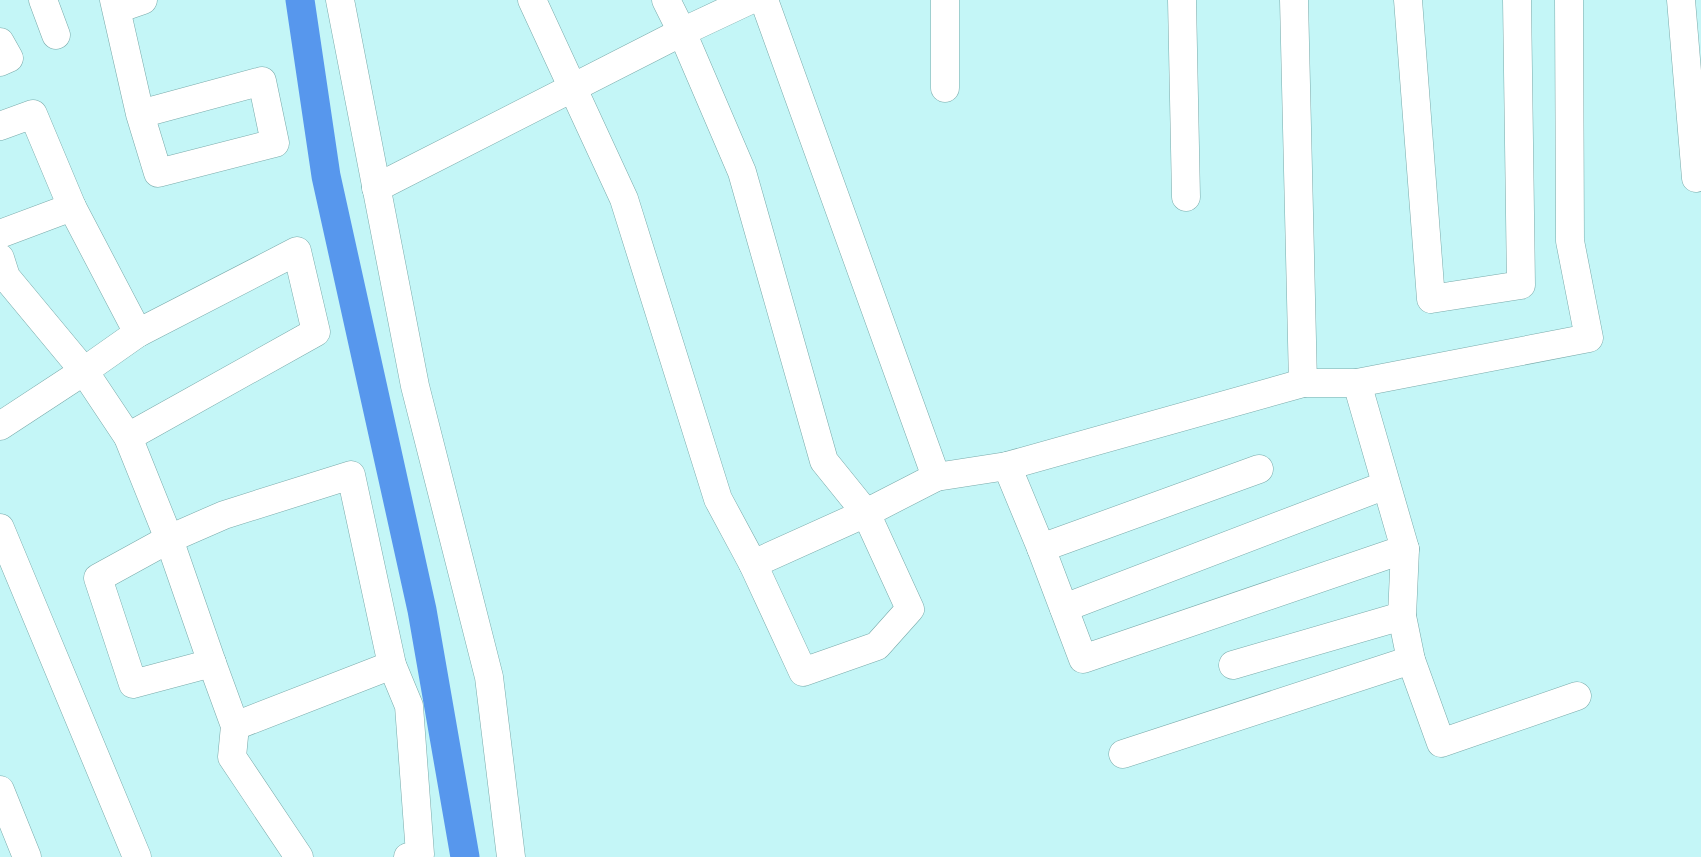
<svg xmlns="http://www.w3.org/2000/svg" width="1701" height="857" font-family="'PT Sans Narrow',sans-serif">
<rect width="100%" height="100%" fill="#c4f6f7"/>
<g fill="none" stroke-linecap="round" stroke-linejoin="round">
<!-- canal -->
<path stroke="#5797ed" stroke-width="29" d="M300,0L326,176L422,610L465,857"/>
<defs>
<g id="minor">
<path d="M43,0L56,35"/>
<path d="M114,0L140,114L158,173L275,143L262,81L140,114"/>
<path d="M340,0L415,386L489,677L511,857"/>
<path d="M532,0L624,199L718,499L753,564L803,672L877,646L910,609L866,513L824,461L742,172L682,32L666,0"/>
<path d="M764,0L936,477"/>
<path d="M945,0V88"/>
<path d="M1182,0L1186,197"/>
<path d="M1294,0L1303,383"/>
<path d="M1408,0L1431,299L1521,285L1517,0"/>
<path d="M1681,0L1696,178"/>
<path d="M117,9L143,0"/>
<path d="M0,42L9,58L0,62"/>
<path d="M0,126L33,114L72,207L138,333"/>
<path d="M376,188L682,32L750,0"/>
<path d="M0,234L72,207"/>
<path d="M0,258L6,277L84,371L128,437L169,539L212,663L235,726L232,757L299,857"/>
<path d="M1357,383L1405,549L1402,616L1411,660L1441,743L1577,696"/>
<path d="M0,426L84,371L138,333L297,251L316,332L128,437"/>
<path d="M1007,466L1041,548L1083,659L1405,549"/>
<path d="M0,528L137,857"/>
<path d="M1041,548L1259,469"/>
<path d="M753,564L866,513L936,477L1007,466L1303,383H1357L1589,338L1570,241L1569,0"/>
<path d="M1064,608L1386,485"/>
<path d="M212,663L133,684L98,578L169,539L224,515L351,475L392,665L409,706L420,854L408,857"/>
<path d="M1233,665L1402,616"/>
<path d="M235,726L392,665"/>
<path d="M1123,754L1411,660"/>
<path d="M0,790L27,857"/>
</g>
</defs>
<!-- minor casing -->
<use href="#minor" stroke="#79aaaa" stroke-width="29"/>
<!-- minor -->
<use href="#minor" stroke="#fff" stroke-width="28"/>
</g>
</svg>
